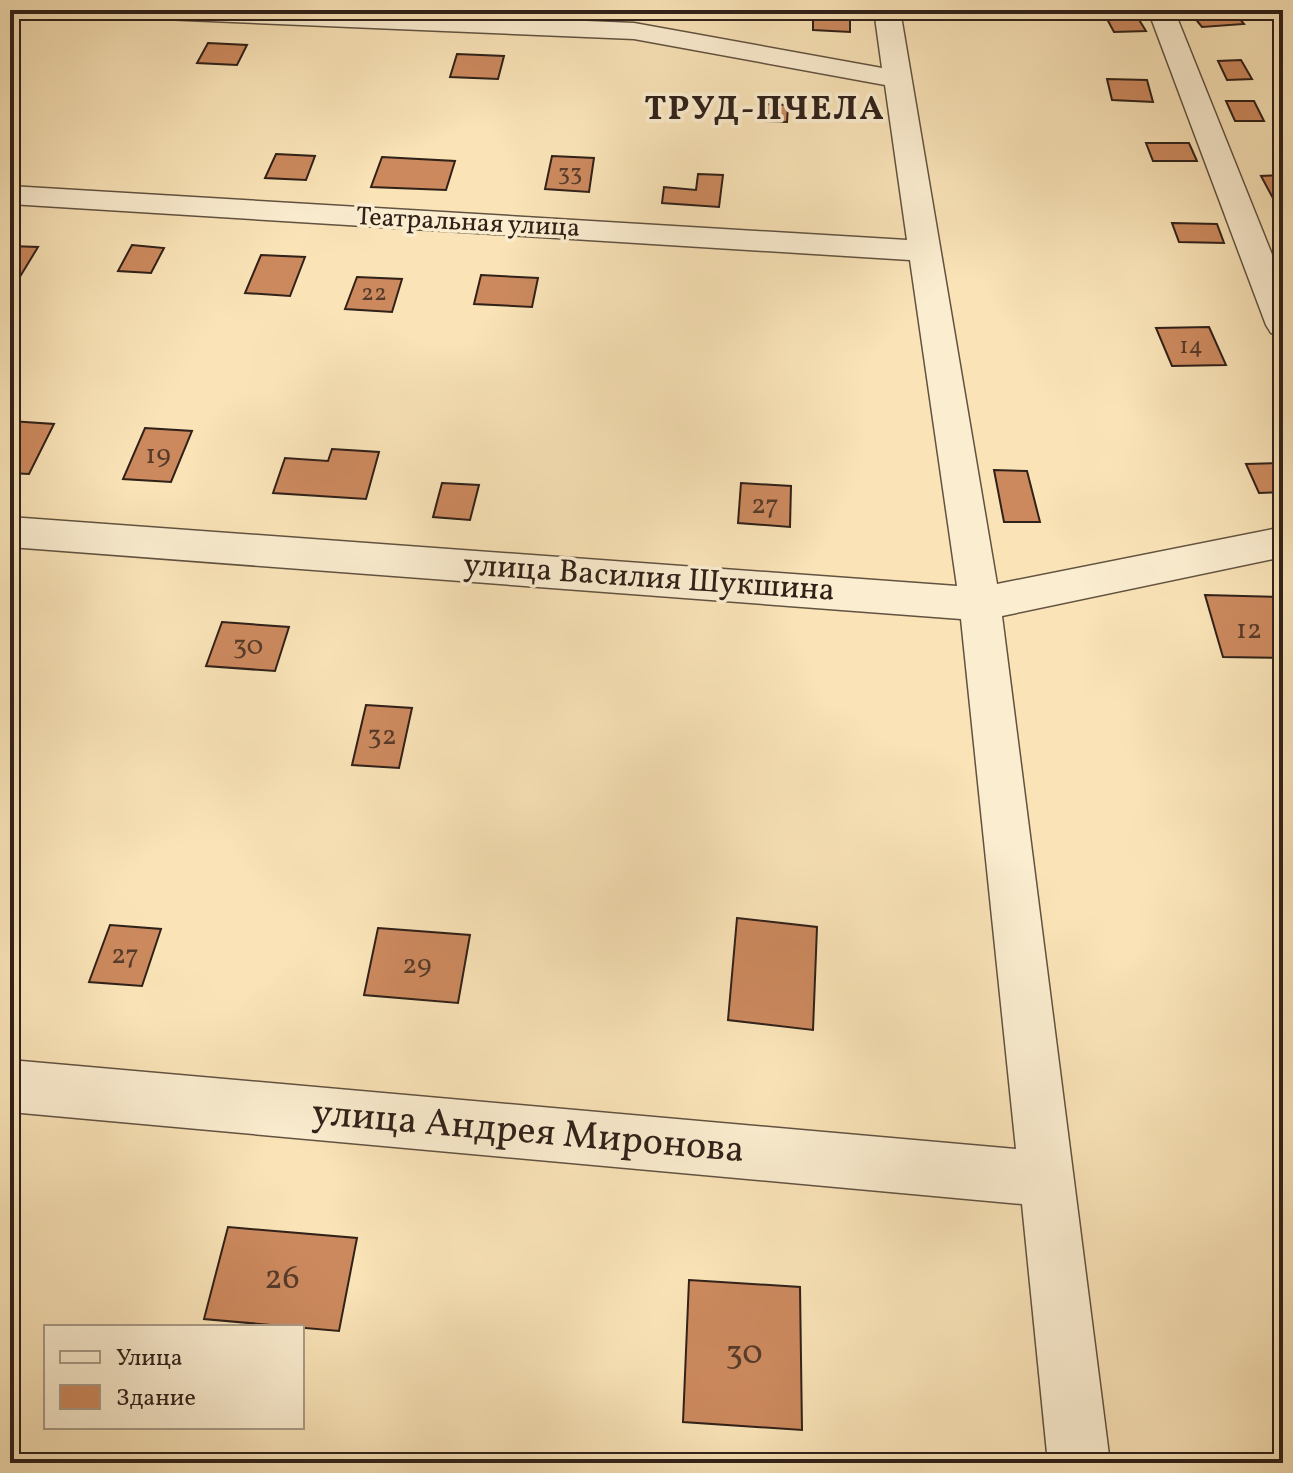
<svg xmlns="http://www.w3.org/2000/svg" width="1293" height="1473" font-family="Vollkorn,serif">
<rect width="100%" height="100%" fill="#f9e3b7"/>
<filter id="stains"><feTurbulence type="fractalNoise" baseFrequency=".0025" numOctaves="4"/><feColorMatrix values="0 0 0 0 .2 0 0 0 0 .09 0 0 0 0 .02 0 0 0 .5 -.17"/></filter>
<radialGradient id="worn" r=".72"><stop offset=".6" stop-color="#630" stop-opacity="0"/><stop offset="1" stop-color="#630" stop-opacity=".3"/></radialGradient>
<!-- building -->
<g fill="#cc895e" stroke="#302119" stroke-width="2">
<path d="M813,10H850V32L813,30Z"/>
<path d="M1235,13L1244,24L1202,27L1193,16Z"/>
<path d="M1138,18L1146,31L1114,32L1107,19Z"/>
<path d="M208,43L247,45L237,65L197,63Z"/>
<path d="M457,54L504,56L498,79L450,77Z"/>
<path d="M1241,60L1252,79L1227,80L1218,61Z"/>
<path d="M1107,79L1147,80L1153,102L1112,100Z"/>
<path d="M1226,101H1254L1264,121H1235Z"/>
<path d="M762,104L788,105L787,122L761,121Z"/>
<path d="M1146,143H1189L1197,161H1153Z"/>
<path d="M276,154L315,156L306,180L265,178Z"/>
<path d="M552,156L594,158L589,192L545,189Z"/>
<path d="M382,157L455,161L446,190L371,187Z"/>
<path d="M698,174L723,175L719,207L662,203L664,187L696,190Z"/>
<path d="M1283,175V200H1274L1261,176Z"/>
<path d="M1172,223L1217,224L1224,243L1179,242Z"/>
<path d="M132,245L164,248L151,273L118,271Z"/>
<path d="M10,246L38,247L18,280L10,279Z"/>
<path d="M261,255L305,257L290,296L245,293Z"/>
<path d="M481,275L538,278L532,307L474,304Z"/>
<path d="M357,277L402,279L392,312L345,309Z"/>
<path d="M1209,327L1226,365L1172,366L1156,328Z"/>
<path d="M10,421L54,424L29,474L10,473Z"/>
<path d="M145,428L192,431L171,482L123,479Z"/>
<path d="M332,449L379,452L366,499L273,493L285,458L328,461Z"/>
<path d="M1283,463V492L1259,493L1246,464Z"/>
<path d="M994,470L1027,471L1040,522H1004Z"/>
<path d="M442,483L479,485L470,520L433,517Z"/>
<path d="M741,483L791,486L790,527L738,523Z"/>
<path d="M1205,595L1281,597L1283,658L1223,657Z"/>
<path d="M222,622L289,627L275,671L206,666Z"/>
<path d="M366,705L412,708L399,768L352,765Z"/>
<path d="M737,918L817,927L813,1030L728,1020Z"/>
<path d="M110,925L161,929L142,986L89,982Z"/>
<path d="M378,928L470,935L458,1003L364,995Z"/>
<path d="M228,1227L357,1238L339,1331L204,1319Z"/>
<path d="M689,1280L800,1287L802,1430L683,1422Z"/>
</g>
<g fill="none" stroke-linecap="round" stroke-linejoin="round">
<defs>
<g id="minor">
<path d="M126,10H328L634,23L882,68L874,10H900L997,584L1283,527V557L1002,616L1110,1463H1048L1022,1204L10,1112V1060L1016,1149L961,619L10,547V517L957,586L910,260L10,204V186L907,240L885,85L634,39L139,18L130,16Z"/>
<path d="M1148,10H1174L1283,282V336L1271,333L1266,325Z"/>
</g>
</defs>
<!-- minor casing -->
<use href="#minor" stroke="#625240" stroke-width="3"/>
<!-- minor -->
<use href="#minor" fill="#fbedd0" fill-rule="evenodd"/>
</g>
<g text-anchor="middle" dominant-baseline="central" stroke-width="7" stroke-linejoin="round" paint-order="stroke">
<!-- far-number labels -->
<g font-size="24" fill="#573b2a">
<text x="570" y="174">33</text>
<text x="374" y="294">22</text>
<text x="1191" y="347">14</text>
</g>
<!-- far-street labels -->
<g font-size="26" fill="#302119" stroke="#fbedd0">
<text transform="translate(468 223) rotate(3)">Театральная улица</text>
</g>
<!-- number labels -->
<g font-size="28" fill="#573b2a">
<text x="158" y="455">19</text>
<text x="765" y="505">27</text>
<text x="1249" y="630">12</text>
<text x="248" y="646">30</text>
<text x="382" y="736">32</text>
<text x="125" y="955">27</text>
<text x="417" y="965">29</text>
</g>
<!-- street labels -->
<g font-size="32" fill="#302119" stroke="#fbedd0">
<text transform="translate(649 579) rotate(4)">улица Василия Шукшина</text>
</g>
<!-- far-district labels -->
<g font-size="34" font-weight="bold" letter-spacing="2" fill="#302119" stroke="#fbedd0">
<text x="765" y="110">ТРУД-ПЧЕЛА</text>
</g>
<!-- near-number labels -->
<g font-size="34" fill="#573b2a">
<text x="282" y="1279">26</text>
<text x="744" y="1354">30</text>
</g>
<!-- near-street labels -->
<g font-size="38" fill="#302119" stroke="#fbedd0">
<text transform="translate(528 1133) rotate(5)">улица Андрея Миронова</text>
</g>
</g>
<!-- margin -->
<rect width="1293" height="1473" fill="none" stroke="#f9e3b7" stroke-width="40"/>
<rect x="12" y="12" width="1269" height="1449" fill="none" stroke="#302119" stroke-width="4"/>
<rect x="20" y="20" width="1253" height="1433" fill="none" stroke="#302119" stroke-width="2"/>
<!-- legend -->
<rect x="44" y="1325" width="260" height="104" fill="#fbedd0" stroke="#aa9b87" stroke-width="2"/>
<rect x="60" y="1351" width="40" height="12" fill="#fbedd0" stroke="#aa9b87" stroke-width="2"/>
<text x="116" y="1365" font-size="24" fill="#302119">Улица</text>
<rect x="60" y="1385" width="40" height="24" fill="#cc895e" stroke="#aa9b87" stroke-width="2"/>
<text x="116" y="1405" font-size="24" fill="#302119">Здание</text>
<rect width="100%" height="100%" filter="url(#stains)"/>
<rect width="100%" height="100%" fill="url(#worn)"/>
</svg>
